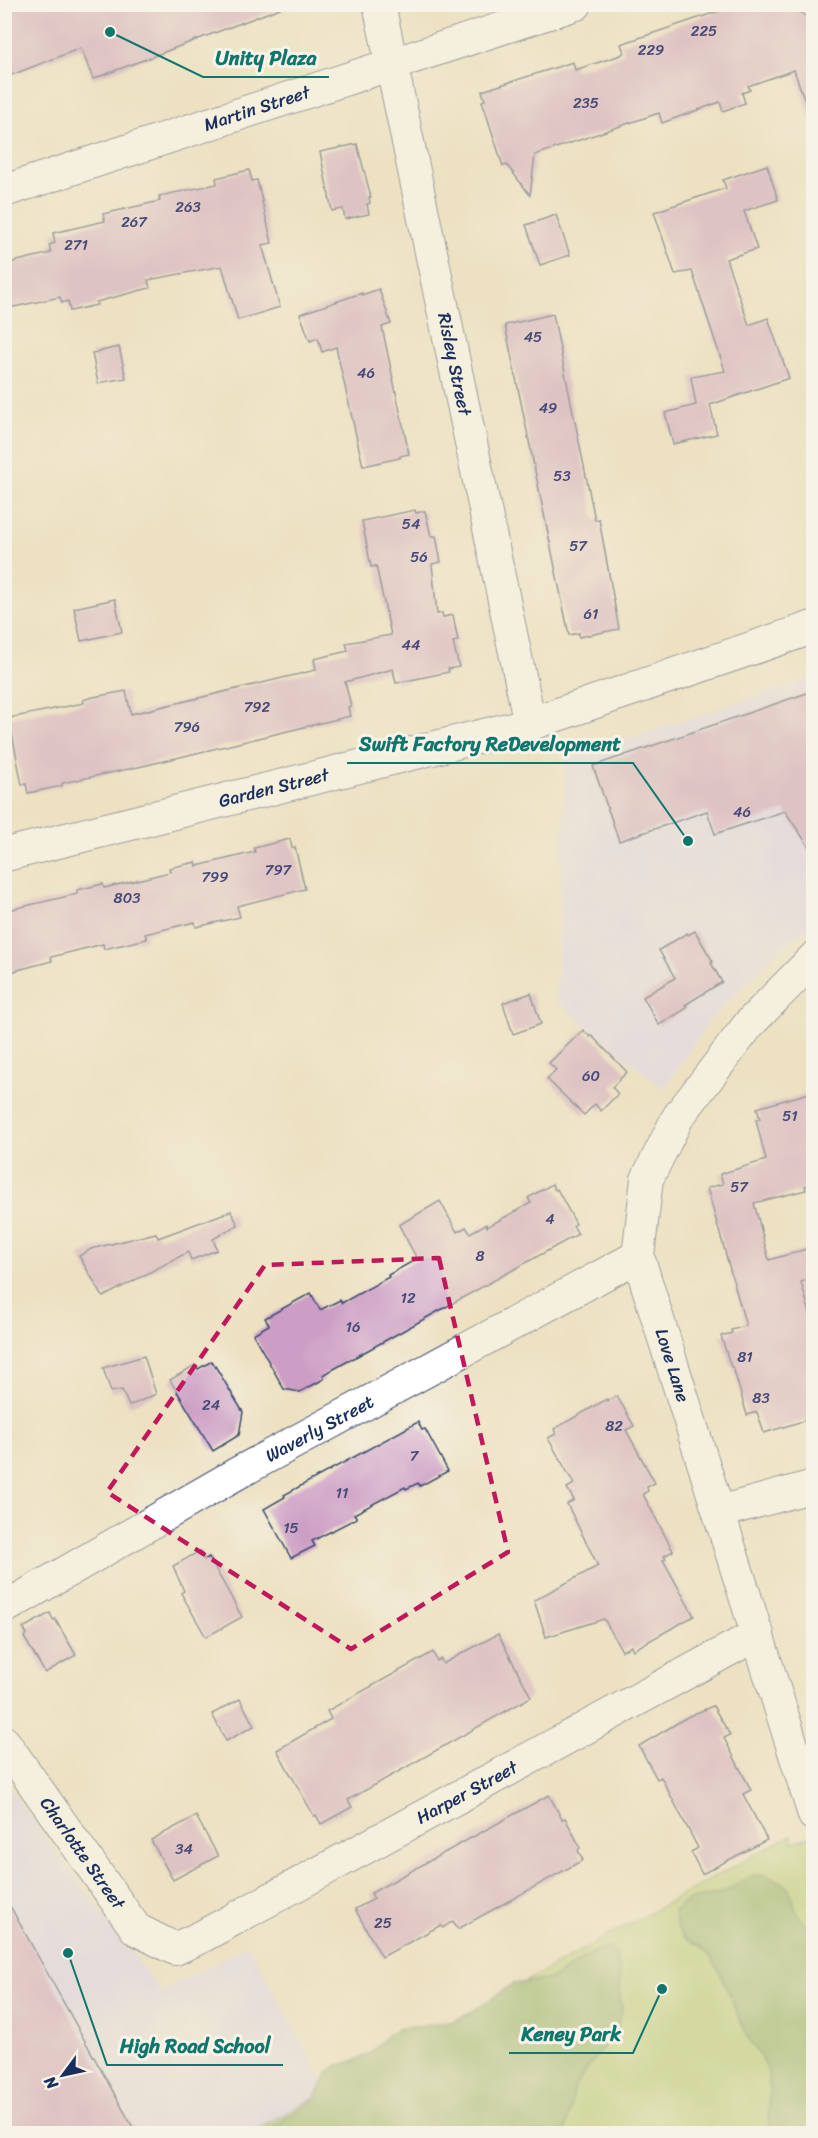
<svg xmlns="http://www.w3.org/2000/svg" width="818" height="2138" font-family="Sriracha,sans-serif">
<rect width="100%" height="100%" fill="#f7f3e8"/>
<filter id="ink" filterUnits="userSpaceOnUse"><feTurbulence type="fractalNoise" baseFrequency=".0167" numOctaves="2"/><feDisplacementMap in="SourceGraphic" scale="12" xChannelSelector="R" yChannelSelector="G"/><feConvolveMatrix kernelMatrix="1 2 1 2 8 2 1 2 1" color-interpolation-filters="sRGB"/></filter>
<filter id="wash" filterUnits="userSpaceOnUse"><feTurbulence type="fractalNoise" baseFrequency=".008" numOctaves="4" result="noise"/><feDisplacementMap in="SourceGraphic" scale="24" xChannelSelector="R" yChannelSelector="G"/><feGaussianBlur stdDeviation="1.35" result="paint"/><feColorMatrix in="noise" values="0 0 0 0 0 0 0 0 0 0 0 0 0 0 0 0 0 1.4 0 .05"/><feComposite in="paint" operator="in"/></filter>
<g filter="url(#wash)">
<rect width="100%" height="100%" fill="#ede1c2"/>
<!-- built -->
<g fill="#dcd6f6">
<path d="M813,678V924L783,946L709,1021L664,1089L556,1000L566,759Z"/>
<path d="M4,1781L161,1992L248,1945L328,2090L249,2133H5Z"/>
</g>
<!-- green -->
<path fill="#b3cf75" stroke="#677f6a" stroke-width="1.5" d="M791,1835L793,1842L813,1836V2133L249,2134Z"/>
<!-- forest -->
<g fill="#8eb266" stroke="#547062" stroke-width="1.5">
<path d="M755,1875C770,1876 786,1880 792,1896C794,1902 794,1908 798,1914C802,1921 809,1927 813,1933V2133H769C768,2116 771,2084 767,2069C764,2058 753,2048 748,2038C734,2011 727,1980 709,1955C692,1933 680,1951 674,1912C689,1893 706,1899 726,1891C737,1886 744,1879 755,1875Z"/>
<path d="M607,1948L616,1954L620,1976V1998L622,2009L620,2019L615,2030L575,2086L565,2133H263L310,2103L318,2093L328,2072L337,2066L359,2059L371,2053L388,2034L398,2029L455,2021L465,2017L513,1984L546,1980L557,1976L594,1952Z"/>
</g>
<g id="blocks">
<!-- building -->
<g fill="#cc9dc5">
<path d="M4,4H283V7L93,79L81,48L4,78Z"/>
<path d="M740,4H798L801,13L806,16L810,27L808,32L813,48V115L810,116L794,70L748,86L750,90L742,93L745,103L723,111L720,102L662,123L659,113L535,155L530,195L507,165L503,166L482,101L485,100L482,91L573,62L575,70L621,55L624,52L621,44Z"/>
<path d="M357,144L371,197H369L370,203L367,204L369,214L345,219L343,209L332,211L320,152Z"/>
<path d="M767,165L778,200L744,211L757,249L726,259L749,325L768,318L789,378L710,405L717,434L673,444L665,413L696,405L691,377L725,371L692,271L675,274L654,212L726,188L723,180Z"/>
<path d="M249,170L252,181L257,180L272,243L262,245L280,307L238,320L222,266L148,280L150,288L96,302L97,305L70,311L68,301L62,303L60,297L4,309V264L51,253L49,245L55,243L53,233L105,221L103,214L160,201L159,196L217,184L216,178Z"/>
<path d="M556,215L570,255L540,265L526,225Z"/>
<path d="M379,289L391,324L382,327L409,454L400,456V458L363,466L336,347L322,352L318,338L310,341L300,314L362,293V295Z"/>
<path d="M553,314L595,520L599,519L619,629L579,637V633L569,635L505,325Z"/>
<path d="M119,347L126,378L98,383L92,353Z"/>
<path d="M415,510L416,513L425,511L431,536H436L441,562L432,564L437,614L442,613L443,617L453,615L458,641L453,642L459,667L448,669L449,672L396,683L393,669L345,682L351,706L348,707L350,716L143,766L62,783V786L28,793L26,784L22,785L9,718L84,703L83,700L93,697L126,691L131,714L316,670L314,659L348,651L346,643L391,635L376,566L371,567L362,521Z"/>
<path d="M115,599L122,632L81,641L74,608Z"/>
<path d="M813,691V853L785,811L715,834L707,811L619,841L593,766Z"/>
<path d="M290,839L292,848L295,847L305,889L237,906L240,917L196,927L195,922L145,934L147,939L104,949L103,944L51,957L52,961L10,972L8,967L4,968V911L77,894V890L103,884L104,888L170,872L169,868L196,862L197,866L255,852L254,848Z"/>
<path d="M695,931L713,962L711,963L722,982L685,1005L687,1007L684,1010L659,1025L643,997L675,978L659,950L687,933L688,935Z"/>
<path d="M531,993L541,1024L513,1034L503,1003Z"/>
<path d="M583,1030L590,1037L591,1035L627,1072L612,1087L618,1094L601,1111L595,1104L584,1115L547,1079L556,1070L549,1063Z"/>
<path d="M813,1092V1184L805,1186L806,1190L754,1203L769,1260L813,1247V1278L801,1282L813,1324V1418L764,1433L757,1412L747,1415L733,1367H731L721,1336L732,1333L731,1330L746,1326L707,1188L723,1184L720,1174L766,1160L756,1120L760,1119L757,1108Z"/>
<path d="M552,1184L555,1190L557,1189L576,1224L573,1226L578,1234L323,1375L324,1379L300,1392L284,1389L253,1334L269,1325L265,1318L311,1293L320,1310L340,1300L342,1303L389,1277L388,1275L417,1259L399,1225L440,1201L457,1232L466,1227L470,1233L486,1224L487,1227L531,1203L528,1198Z"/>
<path d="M231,1211L238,1225L213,1239L217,1250L191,1260L188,1252L103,1297L79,1256L91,1249L156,1233L158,1238Z"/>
<path d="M144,1356L156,1394L129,1406L122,1390L111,1392L103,1368Z"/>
<path d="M212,1361L243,1412L239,1435L213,1451L170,1380L195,1365L198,1369Z"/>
<path d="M617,1396L634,1426L626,1430L655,1483L647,1487L648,1491L643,1494L673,1551L664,1556L666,1559L663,1560L694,1616L633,1650L631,1646L622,1651L604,1619L546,1637L534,1600L598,1566L567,1504L574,1500L567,1488L574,1484L548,1438L556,1434L554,1429L607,1399L608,1401Z"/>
<path d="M418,1422L422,1430L425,1429L448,1471L420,1486L418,1483L406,1489L405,1487L354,1514L357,1518L312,1541L315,1546L291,1558L264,1509L285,1497L284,1495Z"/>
<path d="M200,1551L204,1560L209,1557L242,1617L206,1637L181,1593L184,1591L173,1566Z"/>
<path d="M50,1613L53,1620L55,1619L76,1655L45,1673L24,1637L27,1634L23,1628Z"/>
<path d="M498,1634L531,1697L348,1800L352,1807L321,1824L316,1815L314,1816L277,1750L331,1719L327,1711L433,1652L437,1661L441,1659L443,1664Z"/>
<path d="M240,1699L254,1726L226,1741L212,1714Z"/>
<path d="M713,1706L730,1735L724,1738L751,1790L743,1794L767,1840L702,1874L691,1852L698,1848L661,1777L657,1779L639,1746L689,1716Z"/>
<path d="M549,1795L562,1819L565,1818L580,1847L578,1851L583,1860L458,1929L453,1921L443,1928L441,1925L382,1957L355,1909L374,1899L371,1893Z"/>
<path d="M196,1816L218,1856L173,1880L151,1840Z"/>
<path d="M4,1895L136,2133H4Z"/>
</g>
</g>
</g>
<g filter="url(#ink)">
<use href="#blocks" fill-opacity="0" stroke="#3a4a6d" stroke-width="1.5"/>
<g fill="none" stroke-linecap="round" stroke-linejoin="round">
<defs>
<g id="minor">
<path id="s1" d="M379,4L530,724"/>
<path id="s2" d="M4,191L576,4"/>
<path id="s3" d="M814,958L750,1023L678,1117L647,1179L638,1256L814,1815"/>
<path d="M719,1512L814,1486"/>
<path id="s4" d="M4,1608L236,1474L638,1256"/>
<path id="s5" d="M4,1742L136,1929L175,1949L201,1937L758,1634"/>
</g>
<g id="tertiary">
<path id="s6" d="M4,855L530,724L814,627"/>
</g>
</defs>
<!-- minor casing -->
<use href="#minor" stroke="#3a4a6d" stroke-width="34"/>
<!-- tertiary casing -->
<use href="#tertiary" stroke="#3a4a6d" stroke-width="35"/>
<!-- minor -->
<use href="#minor" stroke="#fff" stroke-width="32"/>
<!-- tertiary -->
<use href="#tertiary" stroke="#fff" stroke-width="33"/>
</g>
</g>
<!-- marked area -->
<path d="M0 0H818V2138H0ZM439,1258L508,1552L351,1649L107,1492L265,1265Z" fill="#ede1c2" fill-opacity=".55" fill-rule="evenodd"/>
<path fill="none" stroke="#c2185b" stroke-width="4.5" stroke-dasharray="12 8" stroke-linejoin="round" d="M439,1258L508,1552L351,1649L107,1492L265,1265Z"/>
<g text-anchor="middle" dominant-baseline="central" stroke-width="6" stroke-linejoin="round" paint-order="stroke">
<!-- number labels -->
<g font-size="15" fill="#474a78">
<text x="704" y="31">225</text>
<text x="651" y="50">229</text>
<text x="586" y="103">235</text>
<text x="188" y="207">263</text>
<text x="134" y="222">267</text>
<text x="76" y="245">271</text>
<text x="533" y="337">45</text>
<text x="366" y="373">46</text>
<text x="548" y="408">49</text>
<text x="562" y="476">53</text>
<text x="411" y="524">54</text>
<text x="578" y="546">57</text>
<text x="419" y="557">56</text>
<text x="591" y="614">61</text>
<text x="411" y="645">44</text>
<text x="257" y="707">792</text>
<text x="187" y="727">796</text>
<text x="742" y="812">46</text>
<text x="278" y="870">797</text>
<text x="215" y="877">799</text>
<text x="127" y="898">803</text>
<text x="591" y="1076">60</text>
<text x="790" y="1116">51</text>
<text x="739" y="1187">57</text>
<text x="550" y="1219">4</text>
<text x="480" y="1256">8</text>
<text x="408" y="1298">12</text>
<text x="353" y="1327">16</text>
<text x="745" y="1357">81</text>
<text x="761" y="1398">83</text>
<text x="211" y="1405">24</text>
<text x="614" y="1426">82</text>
<text x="414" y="1456">7</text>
<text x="342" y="1493">11</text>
<text x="291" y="1528">15</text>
<text x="184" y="1849">34</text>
<text x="383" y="1923">25</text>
</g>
<!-- street labels -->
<g font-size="18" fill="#1b2f5e" stroke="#f7f3e8">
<text stroke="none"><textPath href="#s2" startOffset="266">Martin Street</textPath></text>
<text stroke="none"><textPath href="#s1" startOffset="368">Risley Street</textPath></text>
<text stroke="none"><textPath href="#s6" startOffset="278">Garden Street</textPath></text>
<text stroke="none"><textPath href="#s3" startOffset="471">Love Lane</textPath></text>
<text stroke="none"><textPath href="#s4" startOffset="363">Waverly Street</textPath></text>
<text stroke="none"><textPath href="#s5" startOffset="604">Harper Street</textPath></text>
<text stroke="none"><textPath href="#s5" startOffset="136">Charlotte Street</textPath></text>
</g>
</g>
<!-- callouts -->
<path fill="none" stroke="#0f766e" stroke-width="2" d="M110 32L203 77H329M688 841L633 763H347M662 1989L633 2053H509M68 1953L107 2065H283"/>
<g fill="#0f766e" stroke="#f7f3e8" stroke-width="2">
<circle cx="110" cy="32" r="6"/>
<circle cx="688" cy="841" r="6"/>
<circle cx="662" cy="1989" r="6"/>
<circle cx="68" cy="1953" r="6"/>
</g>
<g font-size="20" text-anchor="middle" font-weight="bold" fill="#0f766e" stroke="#f7f3e8" stroke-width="6" stroke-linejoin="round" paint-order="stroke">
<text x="266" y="65">Unity Plaza</text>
<text x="490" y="751">Swift Factory ReDevelopment</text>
<text x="571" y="2041">Keney Park</text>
<text x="195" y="2053">High Road School</text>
</g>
<!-- margin -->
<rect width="818" height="2138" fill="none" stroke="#f7f3e8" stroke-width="24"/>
<!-- north arrow -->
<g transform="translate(63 2075) rotate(237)" stroke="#f7f3e8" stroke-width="4.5" paint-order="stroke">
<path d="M0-4.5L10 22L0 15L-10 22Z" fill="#1b2f5e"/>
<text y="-9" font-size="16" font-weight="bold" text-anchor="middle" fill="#1b2f5e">N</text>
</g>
</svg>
